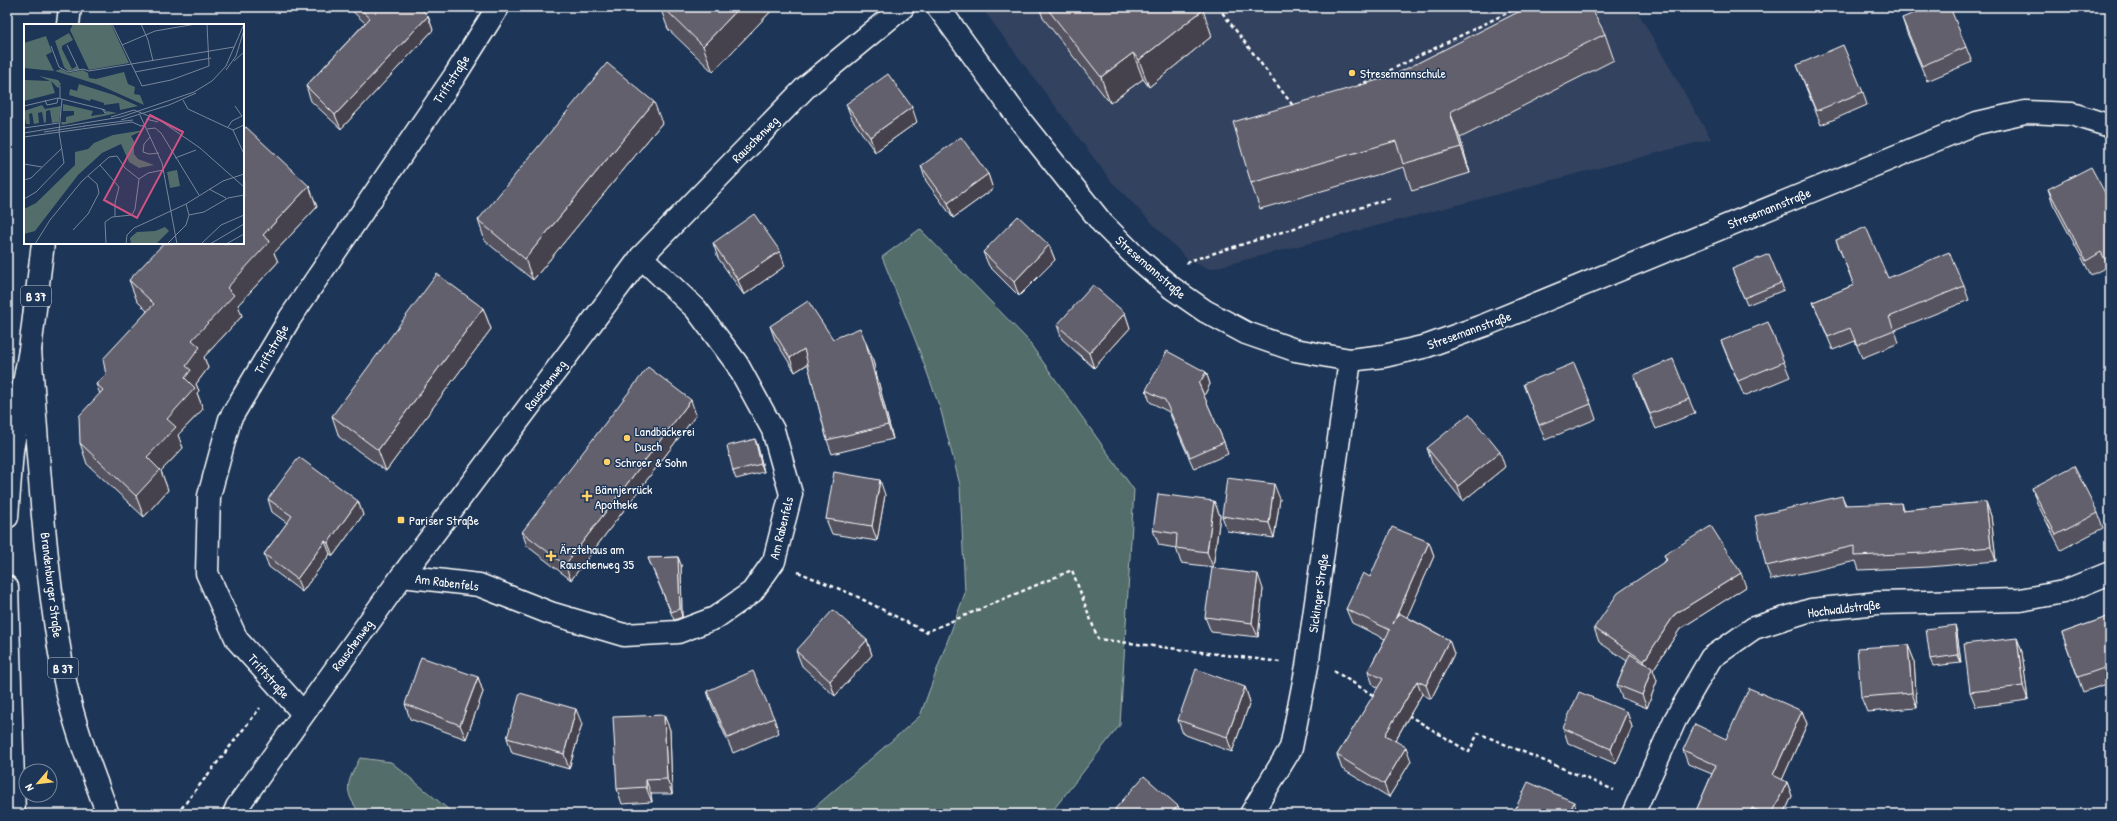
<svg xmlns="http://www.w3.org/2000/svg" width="2117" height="821" font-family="'Patrick Hand',sans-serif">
<rect width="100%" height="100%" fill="#1d3557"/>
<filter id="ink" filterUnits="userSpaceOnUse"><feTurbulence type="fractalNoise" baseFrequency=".025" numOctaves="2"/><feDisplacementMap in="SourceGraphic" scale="8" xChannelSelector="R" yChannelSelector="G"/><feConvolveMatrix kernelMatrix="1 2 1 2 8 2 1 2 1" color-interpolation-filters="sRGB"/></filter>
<g filter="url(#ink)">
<!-- built -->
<path fill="#32425e" d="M981,7H1635L1711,139L1210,269L1189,261L1111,181Z"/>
<!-- green -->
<g fill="#526d6a" stroke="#a8b6b4">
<path d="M920,229L1026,338L1134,490L1120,725L1050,814H787L814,808L920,716L965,593L960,485L941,411L916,342L882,257Z"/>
<path d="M360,758L391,762L454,814H361C342,791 347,782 360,758Z"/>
</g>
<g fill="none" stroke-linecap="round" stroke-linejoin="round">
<defs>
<g id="street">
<path d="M938,7L1020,120L1102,223L1135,256L1172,288L1205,311L1246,333L1295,350L1350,360L1384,356L1427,346L1485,325L1977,123L2025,112L2072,114L2110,126"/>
<path d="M402,576L479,585L550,613L624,635L678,632L715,618L752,592L774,561L791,494L773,430L737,364L696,309L641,257"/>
<path d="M303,713L237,640L207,573L209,496L230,419L290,318L454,77L498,7"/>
<path d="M1251,814L1291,748L1307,666L1350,360"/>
<path d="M1633,814L1675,720L1711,658L1754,628L1811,610L1878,603L2020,600L2063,592L2110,573"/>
</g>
<path id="secondary" d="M234,814L237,807L402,576L641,257L806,87L903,7"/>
<g id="primary">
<path d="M68,25L70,7"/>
<path d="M30,350C39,461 44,572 65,681C74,727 92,771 108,814"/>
<path d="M7,517L12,450L30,350L43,243"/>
<path d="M7,587L14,814"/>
</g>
</defs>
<!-- street casing -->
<use href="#street" stroke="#fff" stroke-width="25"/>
<!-- secondary casing -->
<use href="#secondary" stroke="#fff" stroke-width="25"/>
<!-- primary casing -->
<use href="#primary" stroke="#fff" stroke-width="25"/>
<!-- path -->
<g stroke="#fff" stroke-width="2.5" stroke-dasharray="4 3" stroke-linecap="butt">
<path d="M1218,7L1294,107"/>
<path d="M1358,86L1519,7"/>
<path d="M1187,264L1189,261L1391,198"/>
<path d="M798,572L854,595L926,632L1072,570L1098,639L1280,662"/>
<path d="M1334,671L1376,697"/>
<path d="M1408,715L1469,752L1478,733L1614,790"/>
<path d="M177,814L260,708"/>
</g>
<!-- street -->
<use href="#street" stroke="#1d3557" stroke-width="22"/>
<!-- secondary -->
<use href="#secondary" stroke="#1d3557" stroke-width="22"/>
<!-- primary -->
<use href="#primary" stroke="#1d3557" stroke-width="22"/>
</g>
<!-- wall -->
<g fill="#55535f" stroke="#fff">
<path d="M348,7H419L428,16L433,30L341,129L311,101L306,86L365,23Z"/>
<path d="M660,7H775L713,72L668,29Z"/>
<path d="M1039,7H1200L1212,36L1149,87L1143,79L1110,103L1043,18Z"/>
<path d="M1902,18L1966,47L1972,62L1927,81L1907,33Z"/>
<path d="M1605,34L1614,60L1460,138L1470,173L1412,191L1404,167L1260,209L1251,183Z"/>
<path d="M1797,65L1863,92L1867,105L1821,125Z"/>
<path d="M846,104L917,122L875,152L852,119Z"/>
<path d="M662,123L533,280L485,241L478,220Z"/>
<path d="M921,166L988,174L993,189L953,218L926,181Z"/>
<path d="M309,186L317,207L274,253L278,262L238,305L242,316L204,357L208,368L196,384L199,391L197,393L203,409L178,435L183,448L161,471L168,490L144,517L87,464L80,443L100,394L96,384L106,375L147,311L137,301L129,280Z"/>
<path d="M2048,189L2110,202V273L2107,267L2091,275L2053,204Z"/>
<path d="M1836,240L1888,278L1964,286L1969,300L1895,330L1899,343L1862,358L1855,341L1833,350L1813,302L1854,285Z"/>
<path d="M713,243L785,266L744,295L718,258Z"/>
<path d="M1049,245L1055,260L1019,296L989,266L983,252Z"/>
<path d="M1732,269L1781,283L1784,290L1747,305Z"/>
<path d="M483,308L491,329L386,471L339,437L332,416Z"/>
<path d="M1125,313L1130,328L1094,368L1062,339L1057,325Z"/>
<path d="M770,326L833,339L872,357L893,439L832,454L827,440L808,364L795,372L775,340Z"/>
<path d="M1721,341L1784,362L1790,377L1744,396L1727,356Z"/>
<path d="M1206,372L1210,384L1204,396L1224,442L1228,454L1194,469L1169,412L1150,402L1146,390Z"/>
<path d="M1634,375L1689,399L1695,413L1656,429L1639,390Z"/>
<path d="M1523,384L1591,404L1596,419L1545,440Z"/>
<path d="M696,415L571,580L527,546L522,532Z"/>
<path d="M755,439L758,447L764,472L736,479L733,471Z"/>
<path d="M1427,448L1505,467L1463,501L1432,463Z"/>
<path d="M2032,488L2098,513L2103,528L2061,550L2037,503Z"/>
<path d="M885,495L877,541L832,534L826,519Z"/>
<path d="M1842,496L1846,505L1904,510L1986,502L1991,516L1996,561L1929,567L1859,570L1856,561L1771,580L1766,566Z"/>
<path d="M268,499L358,501L363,515L333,556L330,554L302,592L269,567L264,554L287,523L272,512Z"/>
<path d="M1280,499L1274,538L1227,531L1222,516Z"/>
<path d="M1214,501L1220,516L1213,567L1181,563L1176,548L1159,545L1153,530Z"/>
<path d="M1429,542L1434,556L1407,617L1449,640L1454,654L1431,699L1422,694L1395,741L1411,761L1389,797L1342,769L1337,755L1378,688L1373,685L1368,671L1385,639L1352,623L1346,609L1370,577Z"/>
<path d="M1664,555L1746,587L1680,629L1653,670L1657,681L1647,708L1622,698L1617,685L1627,661L1599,642L1594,628L1666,560Z"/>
<path d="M678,557L681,565L682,617L674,620L648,558Z"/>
<path d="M1263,589L1258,637L1211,632L1205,617Z"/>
<path d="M2110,616V683L2083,692L2062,633Z"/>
<path d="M1957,633L1961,663L1933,666L1930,659Z"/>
<path d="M2017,638L2022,652L2028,700L1976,707L1970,692Z"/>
<path d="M867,640L872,655L835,696L802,666L796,651Z"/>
<path d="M1908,645L1914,660L1917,708L1867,712L1861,697Z"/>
<path d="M478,677L483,692L466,739L410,719L405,704Z"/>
<path d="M1245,687L1250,702L1232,752L1183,734L1178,720Z"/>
<path d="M707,691L774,718L779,733L733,753L712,706Z"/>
<path d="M1802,711L1807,724L1782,780L1787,782L1792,796L1784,814H1697L1696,811L1712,774L1688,764L1683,750L1726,739Z"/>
<path d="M1627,712L1632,727L1616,764L1568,743L1563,728Z"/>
<path d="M664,715L670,730L672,794H651L652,802L622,804L617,789Z"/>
<path d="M582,724L569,769L512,753L507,738Z"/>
<path d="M1178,806L1181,814H1117L1115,809Z"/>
</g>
<!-- shaded-wall -->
<g fill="#45434d" stroke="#fff">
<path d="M740,7H775L713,72L703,46Z"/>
<path d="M1203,10L1212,36L1149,87L1139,60Z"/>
<path d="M428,16L433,30L341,129L335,115Z"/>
<path d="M1133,53L1143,79L1110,103L1101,77Z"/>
<path d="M654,102L662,123L533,280L525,259Z"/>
<path d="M912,107L917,122L875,152L870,137Z"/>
<path d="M1450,112L1460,138L1470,173L1461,147Z"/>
<path d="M988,174L993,189L953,218L948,203Z"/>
<path d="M309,186L317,207L274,253L278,262L238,305L242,316L204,357L208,368L196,384L199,391L197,393L203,409L178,435L183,448L161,471L168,490L144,517L136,496L147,457L167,419L185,378L186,366L192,340L227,288L263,235Z"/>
<path d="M1049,245L1055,260L1019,296L1014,282Z"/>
<path d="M780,251L785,266L744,295L738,280Z"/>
<path d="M483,308L491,329L386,471L378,450Z"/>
<path d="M1125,313L1130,328L1094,368L1089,353Z"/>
<path d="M866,343L872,357L893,439L888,425Z"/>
<path d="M804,349L809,363L795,372L790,358Z"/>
<path d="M1206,372L1210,384L1204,396L1199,384Z"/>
<path d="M691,400L696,415L571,580L565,565Z"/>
<path d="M755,439L758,447L764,472L761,464Z"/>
<path d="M1500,452L1505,467L1463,501L1458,486Z"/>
<path d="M880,480L885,495L877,541L872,526Z"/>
<path d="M1274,484L1280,499L1274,538L1269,523Z"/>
<path d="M358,501L363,515L333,556L328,543Z"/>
<path d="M1214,501L1220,516L1213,567L1207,552Z"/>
<path d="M1986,502L1991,516L1996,561L1991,547Z"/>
<path d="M1901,503L1906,517L1902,510Z"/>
<path d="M325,541L330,554L302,592L297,579Z"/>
<path d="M1429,542L1434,556L1398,638L1393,624Z"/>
<path d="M678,557L681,565L682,617L680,609Z"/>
<path d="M1741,573L1746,587L1680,629L1653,670L1657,681L1647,708L1642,695L1649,676L1644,661L1675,614Z"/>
<path d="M1258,574L1263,589L1258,637L1252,623Z"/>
<path d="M1955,625L1957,633L1961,663L1958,655Z"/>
<path d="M2017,638L2022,652L2028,700L2023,686Z"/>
<path d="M867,640L872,655L835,696L830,681Z"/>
<path d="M1449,640L1454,654L1431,699L1426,685Z"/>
<path d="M1908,645L1914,660L1917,708L1912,693Z"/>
<path d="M478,677L483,692L466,739L460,725Z"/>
<path d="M1417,681L1422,694L1390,749L1385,735Z"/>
<path d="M1245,687L1250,702L1232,752L1227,737Z"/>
<path d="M576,709L582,724L569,769L564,754Z"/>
<path d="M1802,711L1807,724L1778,789L1773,775Z"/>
<path d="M1627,712L1632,727L1616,764L1611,749Z"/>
<path d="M664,715L670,730L672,794L667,779Z"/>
<path d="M1406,747L1411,761L1389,797L1384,784Z"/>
<path d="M646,780L651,794L652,802L646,787Z"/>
<path d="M1787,782L1792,796L1784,814H1772Z"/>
<path d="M1574,802L1579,814H1569Z"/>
<path d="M1178,806L1181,814H1171Z"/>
<path d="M1752,808L1755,814H1749Z"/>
</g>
<!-- building -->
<g fill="#63606e" stroke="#fff">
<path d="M358,7H419L428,16L335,115L306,86L370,18Z"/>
<path d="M663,7H740L703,46Z"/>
<path d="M1046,7H1200L1203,10L1139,60L1133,53L1101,77Z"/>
<path d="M1528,7H1591L1605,34L1450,112L1461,147L1403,164L1396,141L1251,183L1233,122L1392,76Z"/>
<path d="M1929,7H1950L1966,47L1922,66L1902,18Z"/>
<path d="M1843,45L1863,92L1816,111L1797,65Z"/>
<path d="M607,63L654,102L525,259L478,220Z"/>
<path d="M888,74L912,107L870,137L846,104Z"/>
<path d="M246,127L309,186L263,235L270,241L227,288L234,295L192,340L200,347L186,366L191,370L185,378L195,388L167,419L176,427L147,457L160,470L136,496L80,443L79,416L103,390L96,384L106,375L103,359L154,304L129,280L164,243H243V130Z"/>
<path d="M961,137L988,174L948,203L921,166Z"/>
<path d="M2091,167L2110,202V269L2101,252L2086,261L2048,189Z"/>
<path d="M754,214L780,251L738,280L713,243Z"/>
<path d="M1018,216L1049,245L1014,282L983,252Z"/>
<path d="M1866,227L1888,278L1949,252L1964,286L1889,317L1894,330L1857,345L1850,328L1828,337L1813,302L1854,285L1836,240Z"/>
<path d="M1769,254L1781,283L1744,298L1732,269Z"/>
<path d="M437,274L483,308L378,450L332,416Z"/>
<path d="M1093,285L1125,313L1089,353L1057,325Z"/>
<path d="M808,301L833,339L860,328L866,343L888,425L827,440L804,349L790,358L770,326Z"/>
<path d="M1768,322L1784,362L1738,381L1721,341Z"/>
<path d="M1167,351L1206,372L1199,384L1224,442L1190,457L1165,400L1146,390Z"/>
<path d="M1673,359L1689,399L1650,414L1634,375Z"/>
<path d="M1574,363L1591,404L1539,425L1523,384Z"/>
<path d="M648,367L691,400L565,565L522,532Z"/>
<path d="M1469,414L1500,452L1458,486L1427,448Z"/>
<path d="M755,439L761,464L733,471L727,446Z"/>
<path d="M299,457L358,501L328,543L325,541L297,579L264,554L292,516L268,499Z"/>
<path d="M2074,466L2098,513L2056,535L2032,488Z"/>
<path d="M834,472L880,480L872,526L826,519Z"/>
<path d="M1227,478L1274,484L1269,523L1222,516Z"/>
<path d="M1158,494L1214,501L1207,552L1176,548L1177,534L1153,530Z"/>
<path d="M1842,496L1845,505L1901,503L1902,510L1986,502L1991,547L1924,553L1854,556V546L1766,566L1755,516Z"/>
<path d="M1711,526L1741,573L1675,614L1644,661L1594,628L1618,593L1667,560L1664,555Z"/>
<path d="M1392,527L1429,542L1393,624L1399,613L1449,640L1426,685L1417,681L1385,735L1406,747L1384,784L1337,755L1383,679L1368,671L1390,630L1346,609L1363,573L1370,577Z"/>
<path d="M678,557L680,609L671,612L648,558Z"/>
<path d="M1212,568L1258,574L1252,623L1205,617Z"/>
<path d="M833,610L867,640L830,681L796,651Z"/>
<path d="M2110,616V666L2078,677L2062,633Z"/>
<path d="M1955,625L1958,655L1930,659L1926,629Z"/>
<path d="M2017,638L2023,686L1970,692L1964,644Z"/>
<path d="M1908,645L1912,693L1861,697L1857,648Z"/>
<path d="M1630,654L1652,668L1642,695L1617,685Z"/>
<path d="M421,657L478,677L460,725L405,704Z"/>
<path d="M1196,669L1245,687L1227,737L1178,720Z"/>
<path d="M753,671L774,718L728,738L707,691Z"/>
<path d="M1749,688L1802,711L1773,775L1787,782L1772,814H1766L1752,808L1749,814H1702L1696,811L1716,765L1683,750L1695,724L1726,739Z"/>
<path d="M1579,692L1627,712L1611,749L1563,728Z"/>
<path d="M520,693L576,709L564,754L507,738Z"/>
<path d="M664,715L667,779L646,780V787L617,789L613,717Z"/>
<path d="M1144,776L1178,806L1171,814H1121L1115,809Z"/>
<path d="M1528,782L1574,802L1569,814H1513Z"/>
<path d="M1317,811L1321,814H1315Z"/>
</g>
</g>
<!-- markers -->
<g fill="#ffd166" stroke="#1d3557" stroke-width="1.5">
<circle cx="1352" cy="73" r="4"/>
<circle cx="627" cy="438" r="4"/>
<circle cx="607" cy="462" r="4"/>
<path d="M585 490h4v4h4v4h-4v4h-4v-4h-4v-4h4z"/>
<rect x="397" y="516" width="8" height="8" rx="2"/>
<path d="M549 550h4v4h4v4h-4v4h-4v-4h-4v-4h4z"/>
</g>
<g text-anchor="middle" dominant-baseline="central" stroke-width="3" stroke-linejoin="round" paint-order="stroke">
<!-- shield labels -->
<g fill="#1d3557" stroke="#bbc2cd" stroke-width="1">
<rect x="21" y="286" width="30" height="20" rx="3"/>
<rect x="48" y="658" width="30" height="20" rx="3"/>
</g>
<g font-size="12" font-weight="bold" fill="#fff">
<text x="36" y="296">B 37</text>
<text x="63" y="668">B 37</text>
</g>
<!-- poi labels -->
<g font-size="13" fill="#fff" stroke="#1d3557" text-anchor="start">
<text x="1360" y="73">Stresemannschule</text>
<text x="635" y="431">Landbäckerei<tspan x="635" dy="15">Dusch</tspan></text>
<text x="615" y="462">Schroer &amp; Sohn</text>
<text x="595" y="489">Bännjerrück<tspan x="595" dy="15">Apotheke</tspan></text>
<text x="409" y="520">Pariser Straße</text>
<text x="560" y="549">Ärztehaus am<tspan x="560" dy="15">Rauschenweg 35</tspan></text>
</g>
<!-- street labels -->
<g font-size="13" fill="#fff" stroke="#1d3557">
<text transform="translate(451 79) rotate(-57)">Triftstraße</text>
<text transform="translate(755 139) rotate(-45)">Rauschenweg</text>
<text transform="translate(1769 208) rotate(-22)">Stresemannstraße</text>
<text transform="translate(1151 267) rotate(41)">Stresemannstraße</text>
<text transform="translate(1469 330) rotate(-20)">Stresemannstraße</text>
<text transform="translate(271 349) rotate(-60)">Triftstraße</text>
<text transform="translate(545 385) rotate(-53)">Rauschenweg</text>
<text transform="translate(781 528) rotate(-76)">Am Rabenfels</text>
<text transform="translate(447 582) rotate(7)">Am Rabenfels</text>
<text transform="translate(52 585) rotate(83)">Brandenburger Straße</text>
<text transform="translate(1318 593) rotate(-82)">Sickinger Straße</text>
<text transform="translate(1844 608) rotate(-7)">Hochwaldstraße</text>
<text transform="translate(352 645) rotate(-54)">Rauschenweg</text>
<text transform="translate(269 676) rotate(48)">Triftstraße</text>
</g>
</g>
<!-- overview -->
<g transform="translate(24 24)">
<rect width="220" height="220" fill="#1d3557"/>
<path d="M49,0H87L105,39L65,46L46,6ZM45,9L49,16L38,22V25L48,45L53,42L54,46L44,47L40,43L31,17ZM22,12L28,28L22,31L30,47L0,44V19ZM37,45L44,49L59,46L64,49L65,54L72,55L100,48L104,60L111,63L110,70L116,71L120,81L75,61L31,47ZM0,52L1,56L26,57L15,52L34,56L37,60L34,64L27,57L31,69L0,77ZM55,60L90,71L114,82L96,86L95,79L80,81V79L67,75L66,77L45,71L46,65L53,67ZM39,80L69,87L67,92L80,90L83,87L93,89L38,101L37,98H42V93L50,91V87H39ZM18,81L21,85L37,82L35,98L28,99L26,86L22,87V98L20,99L18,88L14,89L15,99L10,100L8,89L5,90L6,100H2L0,87ZM120,106L107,112L110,117V130L114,135L130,141L115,144L105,138L97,120L78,129L54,151L11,207L0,210V185L12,179L51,141V128L64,125L70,119L89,111ZM153,146L156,162L146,164L143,148ZM141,203L145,207L132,220L107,219L106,214L113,208L131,207Z" fill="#526d6a"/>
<path fill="none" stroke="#77869a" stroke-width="1" d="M88,0L118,62L147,56L185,42L183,0M117,0L124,16L129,37M43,21L55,46M98,21L131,7L172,0M27,22L35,43L44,48L59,45L65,47L210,23M210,37L220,28M202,46L212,32L220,6M111,48L187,34M36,62V75M21,76L23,81L33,79L34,74M159,76L164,85L209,106M0,82L34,74L78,85L81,89V86L78,85M116,91L138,139L153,220M87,93L110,86L137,97L176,124L220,163M122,95L134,98M97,96L145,81L172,69M60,102L109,96M204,103L208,97L218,92L211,82M0,104L35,99M123,105L131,104L137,109L175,171M209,106L220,130M209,106L220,101M20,108L61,102M0,109L97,93L170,68L188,57L202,42L220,0M0,113L108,98L117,102L121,101M126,113L120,120L119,128L125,130L135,129M151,134L172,126M0,140L18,143M76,141L95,163L91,179V192M0,156L7,154L38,124M185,165L202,174M0,175L12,168L40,139L35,108L38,75M165,191L180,188L204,174L220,171M49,206L64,190L75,169L73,160L64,152M11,220L26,196L58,157L85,133L93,132L101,144L115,155M82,220L81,198L88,193L108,191L111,185L115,155L124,149L139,146M102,220L103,211L110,204L162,180L199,157L220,150M143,220L162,201L165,191L162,180M177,220L197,201L220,191M186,220L220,200M202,220L220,210"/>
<path fill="#d15284" fill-opacity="0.15" stroke="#d15284" stroke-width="2" d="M126,91L159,108L113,194L80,176Z"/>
<rect width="220" height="220" fill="none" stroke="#fff" stroke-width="2"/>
</g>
<!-- margin -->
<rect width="2117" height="821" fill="none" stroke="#1d3557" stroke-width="24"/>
<rect x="12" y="12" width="2093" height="797" fill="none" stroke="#fff" stroke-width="1.5" filter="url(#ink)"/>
<!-- north arrow -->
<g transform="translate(38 783) rotate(242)"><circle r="19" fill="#1d3557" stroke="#77869a"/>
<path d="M0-3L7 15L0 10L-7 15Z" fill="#ffd166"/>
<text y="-6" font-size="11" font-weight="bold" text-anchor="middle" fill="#ffffff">N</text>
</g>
</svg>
